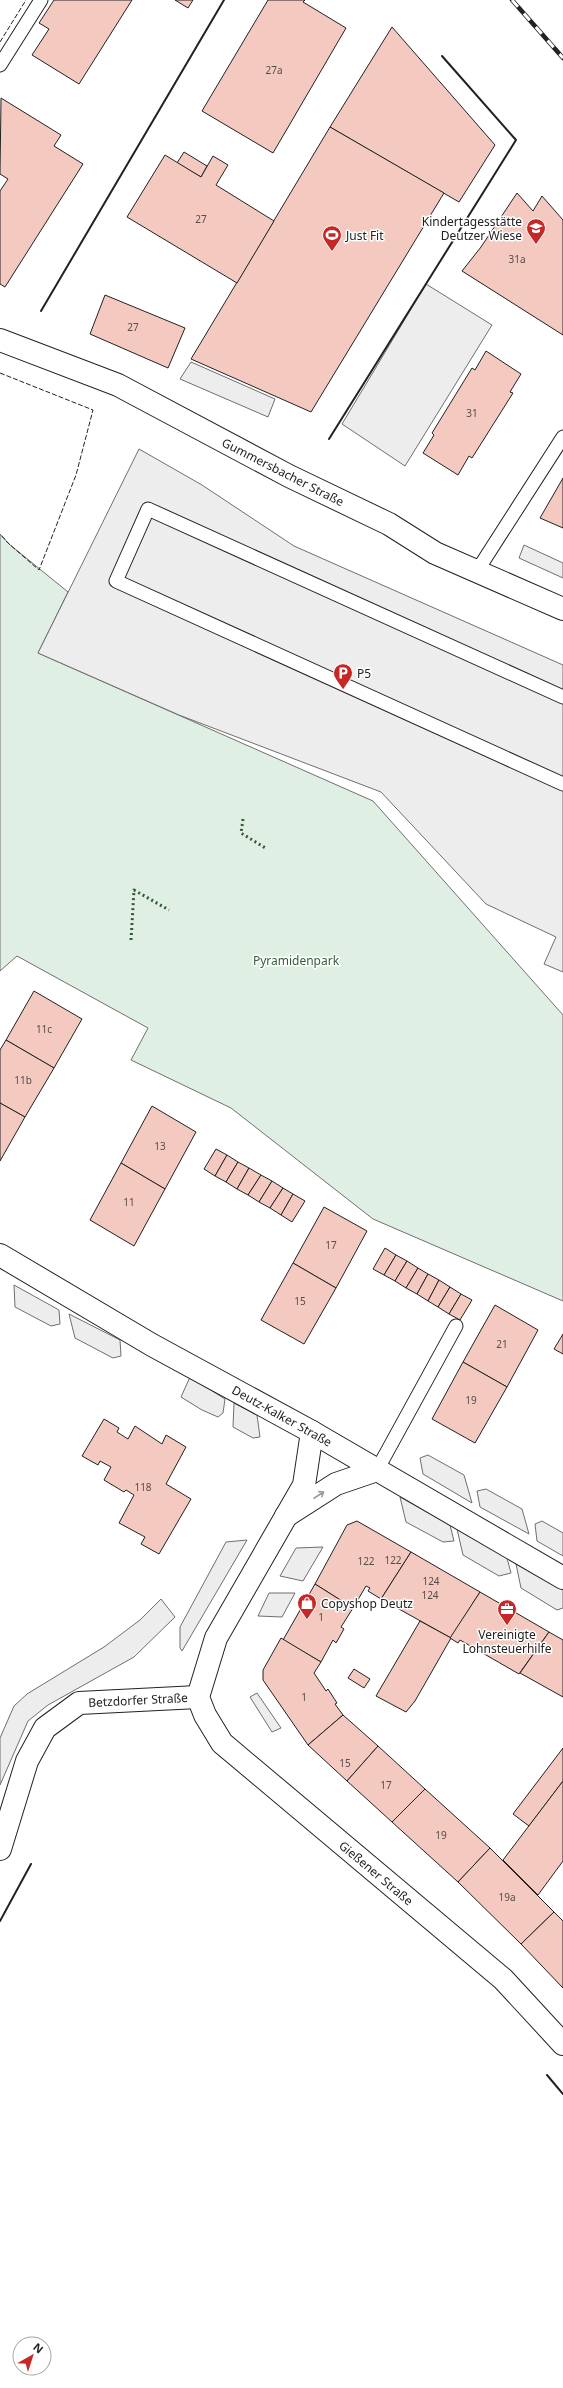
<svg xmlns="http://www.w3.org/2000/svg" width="563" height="2388" font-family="'Noto Sans',sans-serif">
<rect width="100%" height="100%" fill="#fff"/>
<!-- green -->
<path fill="#e0efe3" stroke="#6f6f6f" d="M0,534L9,544L68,592L38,653L373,801L563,1015V1301L373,1219L231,1108L131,1060L148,1028L17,956L0,971Z"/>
<!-- parking -->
<g fill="#ededed" stroke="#6f6f6f">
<path d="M426,284L492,325L405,466L342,424Z"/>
<path d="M191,362L275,399L268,417L180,379Z"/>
<path d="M139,449L202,485L294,546L563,665V972L544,964L556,937L486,904L381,792L179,715L38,653Z"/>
<path d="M524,545L563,563V578L519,558Z"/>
<path d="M14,1285L59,1310L60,1324L51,1326L15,1307Z"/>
<path d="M69,1314L120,1340L121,1356L113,1358L75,1338Z"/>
<path d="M190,1377L225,1399L223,1413L218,1417L202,1410L181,1397Z"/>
<path d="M234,1403L257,1415L260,1437L253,1438L233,1427Z"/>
<path d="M428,1455L464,1475L472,1503L423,1474L420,1458Z"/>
<path d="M486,1489L522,1509L529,1534L480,1507L477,1491Z"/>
<path d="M400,1497L450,1525L454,1541L443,1542L406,1522Z"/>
<path d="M542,1521L563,1533V1556L537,1541L535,1524Z"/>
<path d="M457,1529L507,1558L511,1573L499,1576L463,1555Z"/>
<path d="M247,1540L182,1651L180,1648V1627L226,1542Z"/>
<path d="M323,1547L303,1581L280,1576L296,1548Z"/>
<path d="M516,1564L563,1590V1608L557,1610L521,1588Z"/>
<path d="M269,1593H295L282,1617L258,1616Z"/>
<path d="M161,1599L175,1617L134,1657L48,1705L28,1721L0,1785V1738L14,1706L27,1694L104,1647L140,1620Z"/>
<path d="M257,1693L281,1728L272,1732L250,1697Z"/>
</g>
<!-- building -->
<g fill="#f3c9c0" stroke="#222">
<path d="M54,0H132L79,84L32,55L49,29L39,23Z"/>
<path d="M175,0H193L188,8Z"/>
<path d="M268,0H305L303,2L346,28L273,153L202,111Z"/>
<path d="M392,27L495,145L459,202L330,127Z"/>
<path d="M1,98L61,135L54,146L83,164L5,287L0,284V191L8,179L0,174Z"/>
<path d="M330,127L444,193L311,412L191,359Z"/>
<path d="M184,152L207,166L201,177L177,163Z"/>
<path d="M165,155L201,177L213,156L228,165L216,185L274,221L237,283L127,217Z"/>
<path d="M517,193L533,211L542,196L563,220V335L462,271L481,247Z"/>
<path d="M105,295L185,328L168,368L90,334Z"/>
<path d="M486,351L521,374L510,392L513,393L472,458L469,456L458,475L423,453L434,435L432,433L472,368L475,370Z"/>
<path d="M563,478V528L540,518Z"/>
<path d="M34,991L82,1019L54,1068L6,1040Z"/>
<path d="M6,1040L54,1068L25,1117L0,1103V1050Z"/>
<path d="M0,1103L25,1117L0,1161Z"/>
<path d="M152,1106L196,1132L165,1189L121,1163Z"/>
<path d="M216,1149L227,1155L215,1176L204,1169Z"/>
<path d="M227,1155L238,1162L226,1182L215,1176Z"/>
<path d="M238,1162L249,1168L237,1189L226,1182Z"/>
<path d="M121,1163L165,1189L134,1246L90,1220Z"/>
<path d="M249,1168L261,1175L248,1195L237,1189Z"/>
<path d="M261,1175L272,1181L259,1202L248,1195Z"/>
<path d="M272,1181L283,1188L270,1208L259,1202Z"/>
<path d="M283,1188L293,1194L281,1215L270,1208Z"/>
<path d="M293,1194L305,1201L292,1222L281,1215Z"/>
<path d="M324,1207L367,1231L336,1288L293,1263Z"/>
<path d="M385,1248L396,1255L384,1275L373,1269Z"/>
<path d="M396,1255L407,1261L395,1281L384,1275Z"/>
<path d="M407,1261L418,1268L406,1288L395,1281Z"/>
<path d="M293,1263L336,1288L304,1344L261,1320Z"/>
<path d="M418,1268L428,1274L417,1294L406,1288Z"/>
<path d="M428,1274L439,1280L428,1301L417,1294Z"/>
<path d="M439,1280L450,1287L438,1307L428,1301Z"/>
<path d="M450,1287L461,1294L449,1314L438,1307Z"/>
<path d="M461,1294L472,1300L460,1320L449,1314Z"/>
<path d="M495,1305L538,1330L507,1387L463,1362Z"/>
<path d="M563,1334V1354L554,1349Z"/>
<path d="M463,1362L507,1387L475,1443L432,1419Z"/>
<path d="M104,1419L119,1428L117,1432L128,1439L135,1426L162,1444L166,1435L186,1447L166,1484L191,1499L159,1554L141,1544L145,1537L119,1523L134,1495L126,1490L124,1492L104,1480L111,1467L100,1461L98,1465L82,1456Z"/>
<path d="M357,1521L411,1552L381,1599L368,1591L370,1588L366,1586L353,1608L315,1584L347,1525Z"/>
<path d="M411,1552L480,1592L451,1638L381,1599Z"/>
<path d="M315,1584L353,1608L341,1627L344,1629L336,1643L333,1640L321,1662L283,1640Z"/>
<path d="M480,1592L549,1632L519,1674L460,1640L458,1643L450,1638Z"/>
<path d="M420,1621L451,1638L415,1701L406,1712L376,1696Z"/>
<path d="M549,1632L563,1640V1697L520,1673Z"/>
<path d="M281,1638L321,1662L314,1673L326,1691L328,1689L337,1703L335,1704L343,1715L308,1745L263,1680V1670Z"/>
<path d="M354,1669L370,1679L364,1688L348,1678Z"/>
<path d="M343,1715L378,1746L347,1781L308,1745Z"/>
<path d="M378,1746L425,1789L392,1822L347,1781Z"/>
<path d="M563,1748V1781L529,1826L513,1814Z"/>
<path d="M563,1781V1861L538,1895L503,1860Z"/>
<path d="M425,1789L490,1848L458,1882L392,1822Z"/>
<path d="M490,1848L554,1912L521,1944L458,1882Z"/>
<path d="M554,1912L563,1921V1988L521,1944Z"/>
</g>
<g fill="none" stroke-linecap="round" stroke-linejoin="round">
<defs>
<g id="service">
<path d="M0,65L41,0"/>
<path d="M477,571L563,437"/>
<path d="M563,697L148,509L116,581L563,784"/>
<path d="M377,1470L456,1326"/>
</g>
<path id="minor" d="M0,1849L27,1761L45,1728L79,1703L198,1697"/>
<g id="tertiary">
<path d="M0,340L118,385L289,476L389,524L435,553L563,609"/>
<path d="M312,1432L304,1485L216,1638L198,1697L205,1715L222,1743L503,1979L563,2044"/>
</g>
<g id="secondary">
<path d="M0,1255L152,1345L312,1432L563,1578"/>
<path d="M286,1516L336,1484L377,1470"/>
</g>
</defs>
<!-- service casing -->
<use href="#service" stroke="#222" stroke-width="15"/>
<!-- minor casing -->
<use href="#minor" stroke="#222" stroke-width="24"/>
<!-- tertiary casing -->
<use href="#tertiary" stroke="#222" stroke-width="24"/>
<!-- secondary casing -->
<use href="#secondary" stroke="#222" stroke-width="24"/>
<!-- service -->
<use href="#service" stroke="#fff" stroke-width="13"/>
<!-- minor -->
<use href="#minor" stroke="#fff" stroke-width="22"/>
<!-- tertiary -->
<use href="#tertiary" stroke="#fff" stroke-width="22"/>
<!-- secondary -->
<use href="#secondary" stroke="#fff" stroke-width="22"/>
<defs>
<path id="rail" d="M512,0L563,58"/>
</defs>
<!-- rail casing -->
<use href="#rail" stroke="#222" stroke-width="4.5"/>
<!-- rail -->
<use href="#rail" stroke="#fff" stroke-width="3" stroke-dasharray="9" stroke-linecap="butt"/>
<!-- hedge -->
<g stroke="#2f5e38" stroke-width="3" stroke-dasharray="2 3" stroke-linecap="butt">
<path d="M243,819L241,833L267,849"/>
<path d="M131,940L134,890L169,910"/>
</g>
<!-- fence -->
<g stroke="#222" stroke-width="1" stroke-dasharray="5 2" stroke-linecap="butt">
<path d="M0,42L26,0"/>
<path d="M0,373L93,410L76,475L39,570L9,544L0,534"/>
</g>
<!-- wall -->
<g stroke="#222" stroke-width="2">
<path d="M41,311L224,0"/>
<path d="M329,439L516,140L442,56"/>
<path d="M0,1921L31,1864"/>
<path d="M547,2075L563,2094"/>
</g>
</g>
<!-- one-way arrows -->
<defs><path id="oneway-shaft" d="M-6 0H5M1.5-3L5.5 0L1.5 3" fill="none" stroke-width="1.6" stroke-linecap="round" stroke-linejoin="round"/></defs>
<use stroke="#9c9c9c" href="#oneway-shaft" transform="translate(319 1495) rotate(-33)"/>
<!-- icons -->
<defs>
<symbol id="school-pin" viewBox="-11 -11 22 30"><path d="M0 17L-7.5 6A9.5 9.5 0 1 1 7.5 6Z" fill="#c62828" stroke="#fff"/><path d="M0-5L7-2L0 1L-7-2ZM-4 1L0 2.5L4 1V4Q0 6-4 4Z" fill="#fff"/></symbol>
<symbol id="stadium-pin" viewBox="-11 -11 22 30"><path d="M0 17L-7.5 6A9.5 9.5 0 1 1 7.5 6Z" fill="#c62828" stroke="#fff"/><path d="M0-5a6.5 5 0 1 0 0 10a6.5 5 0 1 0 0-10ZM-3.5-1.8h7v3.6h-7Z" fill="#fff"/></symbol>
<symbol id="parking-pin" viewBox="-11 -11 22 30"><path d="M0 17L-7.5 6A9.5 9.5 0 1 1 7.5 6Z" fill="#c62828" stroke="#fff"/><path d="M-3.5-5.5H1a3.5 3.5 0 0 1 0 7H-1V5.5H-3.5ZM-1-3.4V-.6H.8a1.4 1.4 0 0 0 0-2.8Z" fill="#fff"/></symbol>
<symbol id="shop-pin" viewBox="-11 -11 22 30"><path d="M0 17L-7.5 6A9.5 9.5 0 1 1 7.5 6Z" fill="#c62828" stroke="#fff"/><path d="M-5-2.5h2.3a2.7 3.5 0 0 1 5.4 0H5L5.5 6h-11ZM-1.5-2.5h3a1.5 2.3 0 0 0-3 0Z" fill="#fff"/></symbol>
<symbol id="office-pin" viewBox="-11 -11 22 30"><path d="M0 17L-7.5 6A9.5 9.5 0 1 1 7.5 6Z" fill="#c62828" stroke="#fff"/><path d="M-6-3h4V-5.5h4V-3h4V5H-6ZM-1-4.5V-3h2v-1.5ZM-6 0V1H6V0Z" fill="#fff"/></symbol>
</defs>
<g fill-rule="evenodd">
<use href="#school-pin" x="525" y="217" width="22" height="30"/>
<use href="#stadium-pin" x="321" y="224" width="22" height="30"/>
<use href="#parking-pin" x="332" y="662" width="22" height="30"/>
<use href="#shop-pin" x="296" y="1592" width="22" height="30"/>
<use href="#office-pin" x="496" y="1598" width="22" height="30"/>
</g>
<g text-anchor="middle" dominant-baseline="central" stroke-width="3" stroke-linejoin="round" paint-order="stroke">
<!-- number labels -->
<g font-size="10" fill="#564c4a">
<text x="274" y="70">27a</text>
<text x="201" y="219">27</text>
<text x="517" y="259">31a</text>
<text x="133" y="327">27</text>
<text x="472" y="413">31</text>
<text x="44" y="1029">11c</text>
<text x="23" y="1080">11b</text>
<text x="160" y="1146">13</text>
<text x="129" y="1202">11</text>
<text x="331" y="1245">17</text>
<text x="300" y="1301">15</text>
<text x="502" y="1344">21</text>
<text x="471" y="1400">19</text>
<text x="143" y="1487">118</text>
<text x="393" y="1560">122</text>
<text x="366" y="1561">122</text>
<text x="431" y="1581">124</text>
<text x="430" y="1595">124</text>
<text x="321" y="1617">1</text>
<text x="304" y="1697">1</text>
<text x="345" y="1763">15</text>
<text x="386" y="1785">17</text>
<text x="441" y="1835">19</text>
<text x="507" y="1897">19a</text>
</g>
<!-- poi labels -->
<g font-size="12" fill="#222" stroke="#fff" text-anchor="start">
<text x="522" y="221" text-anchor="end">Kindertagesstätte<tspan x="522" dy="14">Deutzer Wiese</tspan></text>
<text x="346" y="235">Just Fit</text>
<text x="357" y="673">P5</text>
<text x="321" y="1603">Copyshop Deutz</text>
<text x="507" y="1634" text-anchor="middle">Vereinigte<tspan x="507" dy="14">Lohnsteuerhilfe</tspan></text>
</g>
<!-- street labels -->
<g font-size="12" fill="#222" stroke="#fff">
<text transform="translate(283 472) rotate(27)">Gummersbacher Straße</text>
<text transform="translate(282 1416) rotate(29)">Deutz-Kalker Straße</text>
<text transform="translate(138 1700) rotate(-3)">Betzdorfer Straße</text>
<text transform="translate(376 1873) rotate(40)">Gießener Straße</text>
</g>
<!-- park labels -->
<g font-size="12" fill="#2f5e38" stroke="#fff">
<text x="296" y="960">Pyramidenpark</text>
</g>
</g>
<!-- north arrow -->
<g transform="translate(32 2356) rotate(39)"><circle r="19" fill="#ffffff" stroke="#a7a7a7"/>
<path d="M0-3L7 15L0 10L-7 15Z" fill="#c62828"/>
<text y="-6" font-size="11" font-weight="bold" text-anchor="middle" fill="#222222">N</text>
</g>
</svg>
